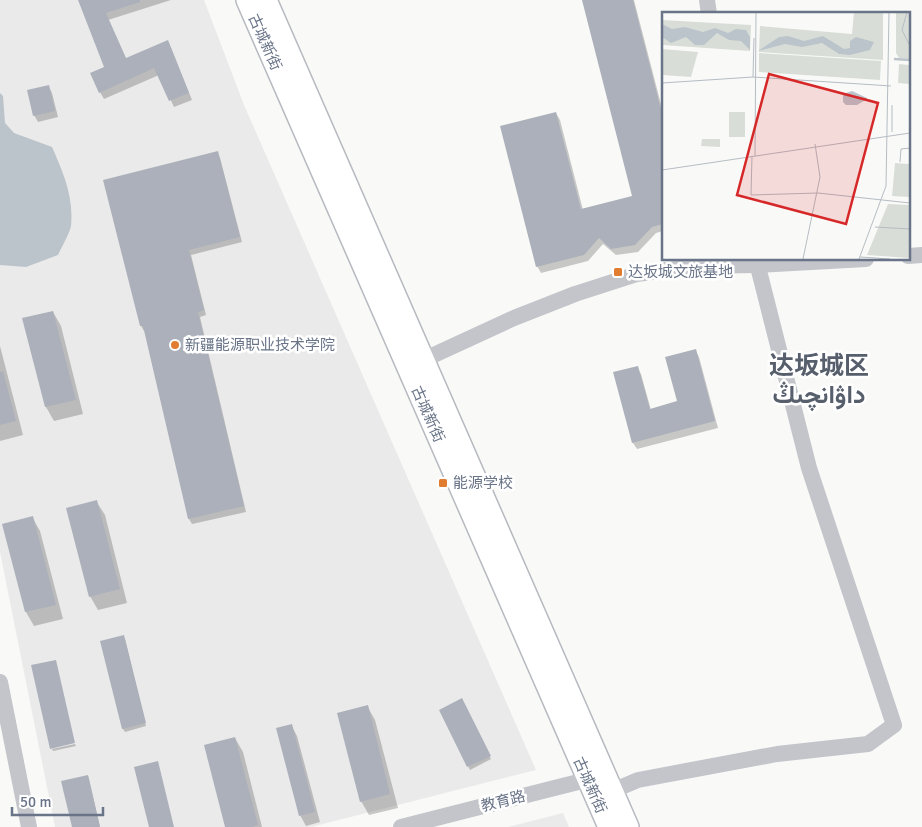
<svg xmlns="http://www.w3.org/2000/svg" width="922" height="827" font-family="Signika,Vazirmatn,'Noto Sans SC',sans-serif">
<rect width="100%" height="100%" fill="#f9faf7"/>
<!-- built -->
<g fill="#eaeaea">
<path d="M0,0H204L244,105L536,770L311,827H55L0,552Z"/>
<path d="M563,813L569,827H508Z"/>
</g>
<!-- water -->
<path fill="#bcc4cb" d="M0,93L3,96L5,123L14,133L52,147C63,172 74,197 71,226C69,235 62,246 58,255L26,267L0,265Z"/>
<!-- shadow -->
<g fill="#0003">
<path d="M79,0H171L108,20L126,59L171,48L192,100L174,107L159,75L104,99L100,92L106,68Z"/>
<path d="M583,0H634L663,112V231L656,233L638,252L616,255L603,244L588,261L541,273L537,266L556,113L560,120L583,210L634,197Z"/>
<path d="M49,87L52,93L58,117L38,122L34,115Z"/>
<path d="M217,153L220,158L242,242L191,255L206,315L200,317L246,512L192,524L189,519L145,331H144L141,326Z"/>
<path d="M53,312L61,326L83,414L54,421L46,407L24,319Z"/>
<path d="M0,346L23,435L0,441Z"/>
<path d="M695,350L699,357L718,428L637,449L633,443L637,367L641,374L651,410L679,402Z"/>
<path d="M96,501L105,515L127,603L98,610L90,596Z"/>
<path d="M32,517L40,531L63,619L34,626L26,612L4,524Z"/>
<path d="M125,639L146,726L125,732L123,729L102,642Z"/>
<path d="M462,700L491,759L470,770L440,711Z"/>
<path d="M367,706L375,720L398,808L369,815L361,801Z"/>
<path d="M291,725L297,736L320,822L306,826L300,815Z"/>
<path d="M235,738L243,752L262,827H227Z"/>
<path d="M75,744L76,746L53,751L52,749Z"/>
<path d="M88,776L89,779L100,827H73Z"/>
</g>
<!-- building -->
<g fill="#abb0ba">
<path d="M78,0H140V2L106,13L126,58L168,40L189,93L169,101L154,68L99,93L90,73L104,67Z"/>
<path d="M582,0H633L663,117V224L652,227L635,245L611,249L599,238L584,255L536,267L500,126L556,112L581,209L632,196Z"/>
<path d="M49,85L55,111L33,116L27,90Z"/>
<path d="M218,151L240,237L189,250L204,310L198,312L244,506L188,519L143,326H140L103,180Z"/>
<path d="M53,311L76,400L45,407L22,318Z"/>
<path d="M696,349L715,421L632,443L613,372L638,366L650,409L677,401L665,357Z"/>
<path d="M3,371L16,421L0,425V372Z"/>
<path d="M97,500L120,589L89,597L66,508Z"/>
<path d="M33,516L56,605L25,612L2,524Z"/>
<path d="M124,635L146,723L122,729L100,641Z"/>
<path d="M56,660L75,743L50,749L31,665Z"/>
<path d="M462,698L491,756L467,767L439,710Z"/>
<path d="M368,705L390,794L360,802L337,713Z"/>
<path d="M292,724L315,812L299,816L276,728Z"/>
<path d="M235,737L258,825L252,827H225L204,745Z"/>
<path d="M158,761L174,827H149L134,767Z"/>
<path d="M88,775L100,827H72L61,781Z"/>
</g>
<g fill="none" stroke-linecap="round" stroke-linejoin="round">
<defs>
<g id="major">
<path d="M247,0L609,827"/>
<path d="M266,0L628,827"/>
</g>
</defs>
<!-- major casing -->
<use href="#major" stroke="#b6b9bf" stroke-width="24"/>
<!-- minor -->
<g stroke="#c3c5cb" stroke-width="16">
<path d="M707,0L709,14"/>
<path d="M908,256L922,255"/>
<path d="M412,365L514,318L575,294L637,274L695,266L757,265L866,259"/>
<path d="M0,682L29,827"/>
<path d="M612,791L638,780L777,754L868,744L894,725L809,468L756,259"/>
<path d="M401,827L598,777"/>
</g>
<!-- major -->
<use href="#major" stroke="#fff" stroke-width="21"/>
</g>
<!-- markers -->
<g fill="#e07d31" stroke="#fff" stroke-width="2">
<rect x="613" y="267" width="10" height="10" rx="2.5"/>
<circle cx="175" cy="345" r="5"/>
<rect x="438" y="478" width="10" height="10" rx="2.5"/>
</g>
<g text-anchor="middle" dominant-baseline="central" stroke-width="5" stroke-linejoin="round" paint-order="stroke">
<!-- street labels -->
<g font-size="15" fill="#697488" stroke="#fff">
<text transform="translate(265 42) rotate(66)">古城新街</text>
<text transform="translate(428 414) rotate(66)">古城新街</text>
<text transform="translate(590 785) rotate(66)">古城新街</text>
<text transform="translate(503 801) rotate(-14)">教育路</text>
</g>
<!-- poi labels -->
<g font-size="15" fill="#697488" stroke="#fff" text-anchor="start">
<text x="628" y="272">达坂城文旅基地</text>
<text x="185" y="345">新疆能源职业技术学院</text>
<text x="453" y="483">能源学校</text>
</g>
<!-- town labels -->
<g font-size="25" font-weight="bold" fill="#575f6d" stroke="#fff">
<text x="819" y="365">达坂城区<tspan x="819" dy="29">داۋانچىڭ</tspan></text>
</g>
</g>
<!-- overview -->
<g transform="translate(662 12)">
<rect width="248" height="248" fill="#f9faf7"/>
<path d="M192,0H221V48L97,40L98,14L190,22ZM234,0H247V47L237,46L234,41ZM0,8L89,13L88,39L0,33ZM0,37L36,40L29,65L0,63ZM97,41L219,49L218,68L97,60ZM237,52L247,53V72L236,71ZM67,100H83V125H67ZM40,127H58V135L39,134ZM233,151L247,152V185L230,184ZM226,192L247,193V246L205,243Z" fill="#d8ded7"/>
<path d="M0,12L10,17L23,15L41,20L53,16L66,21L74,17L84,18L88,25V38L79,29L67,28L55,21L42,33H33L24,25L9,31L0,25ZM126,24L142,29L161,24L182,37L188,36V29L194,25L212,30L208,38L188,43L177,42L160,31L140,35L123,32L96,39L117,25ZM190,79L205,86V87L195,93H184L181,90V82Z" fill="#bcc4cb"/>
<path fill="none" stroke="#bcc4cb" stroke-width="2.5" d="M232,47L248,48"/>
<path fill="none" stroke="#b6bcc4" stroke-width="1" d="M245,0L240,18L248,34M91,65L92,26M0,71L91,65L229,74M230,93V120M90,144L89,183L156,181L248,191M93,144L94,0M238,150L239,137L248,136M0,158L248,121M213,215L248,217M198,245L228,247M141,247L158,165L153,132M197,247L224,174L227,0"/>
<path fill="#d62828" fill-opacity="0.15" stroke="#d62828" stroke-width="2.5" d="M107,62L216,91L184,212L75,183Z"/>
<rect width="248" height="248" fill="none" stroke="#697488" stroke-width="2.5"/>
</g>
<!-- scale -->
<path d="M12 807v8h91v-8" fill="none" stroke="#697488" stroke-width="2.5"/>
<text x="20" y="807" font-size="15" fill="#697488" stroke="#ffffff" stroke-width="4" paint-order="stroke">50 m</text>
</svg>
